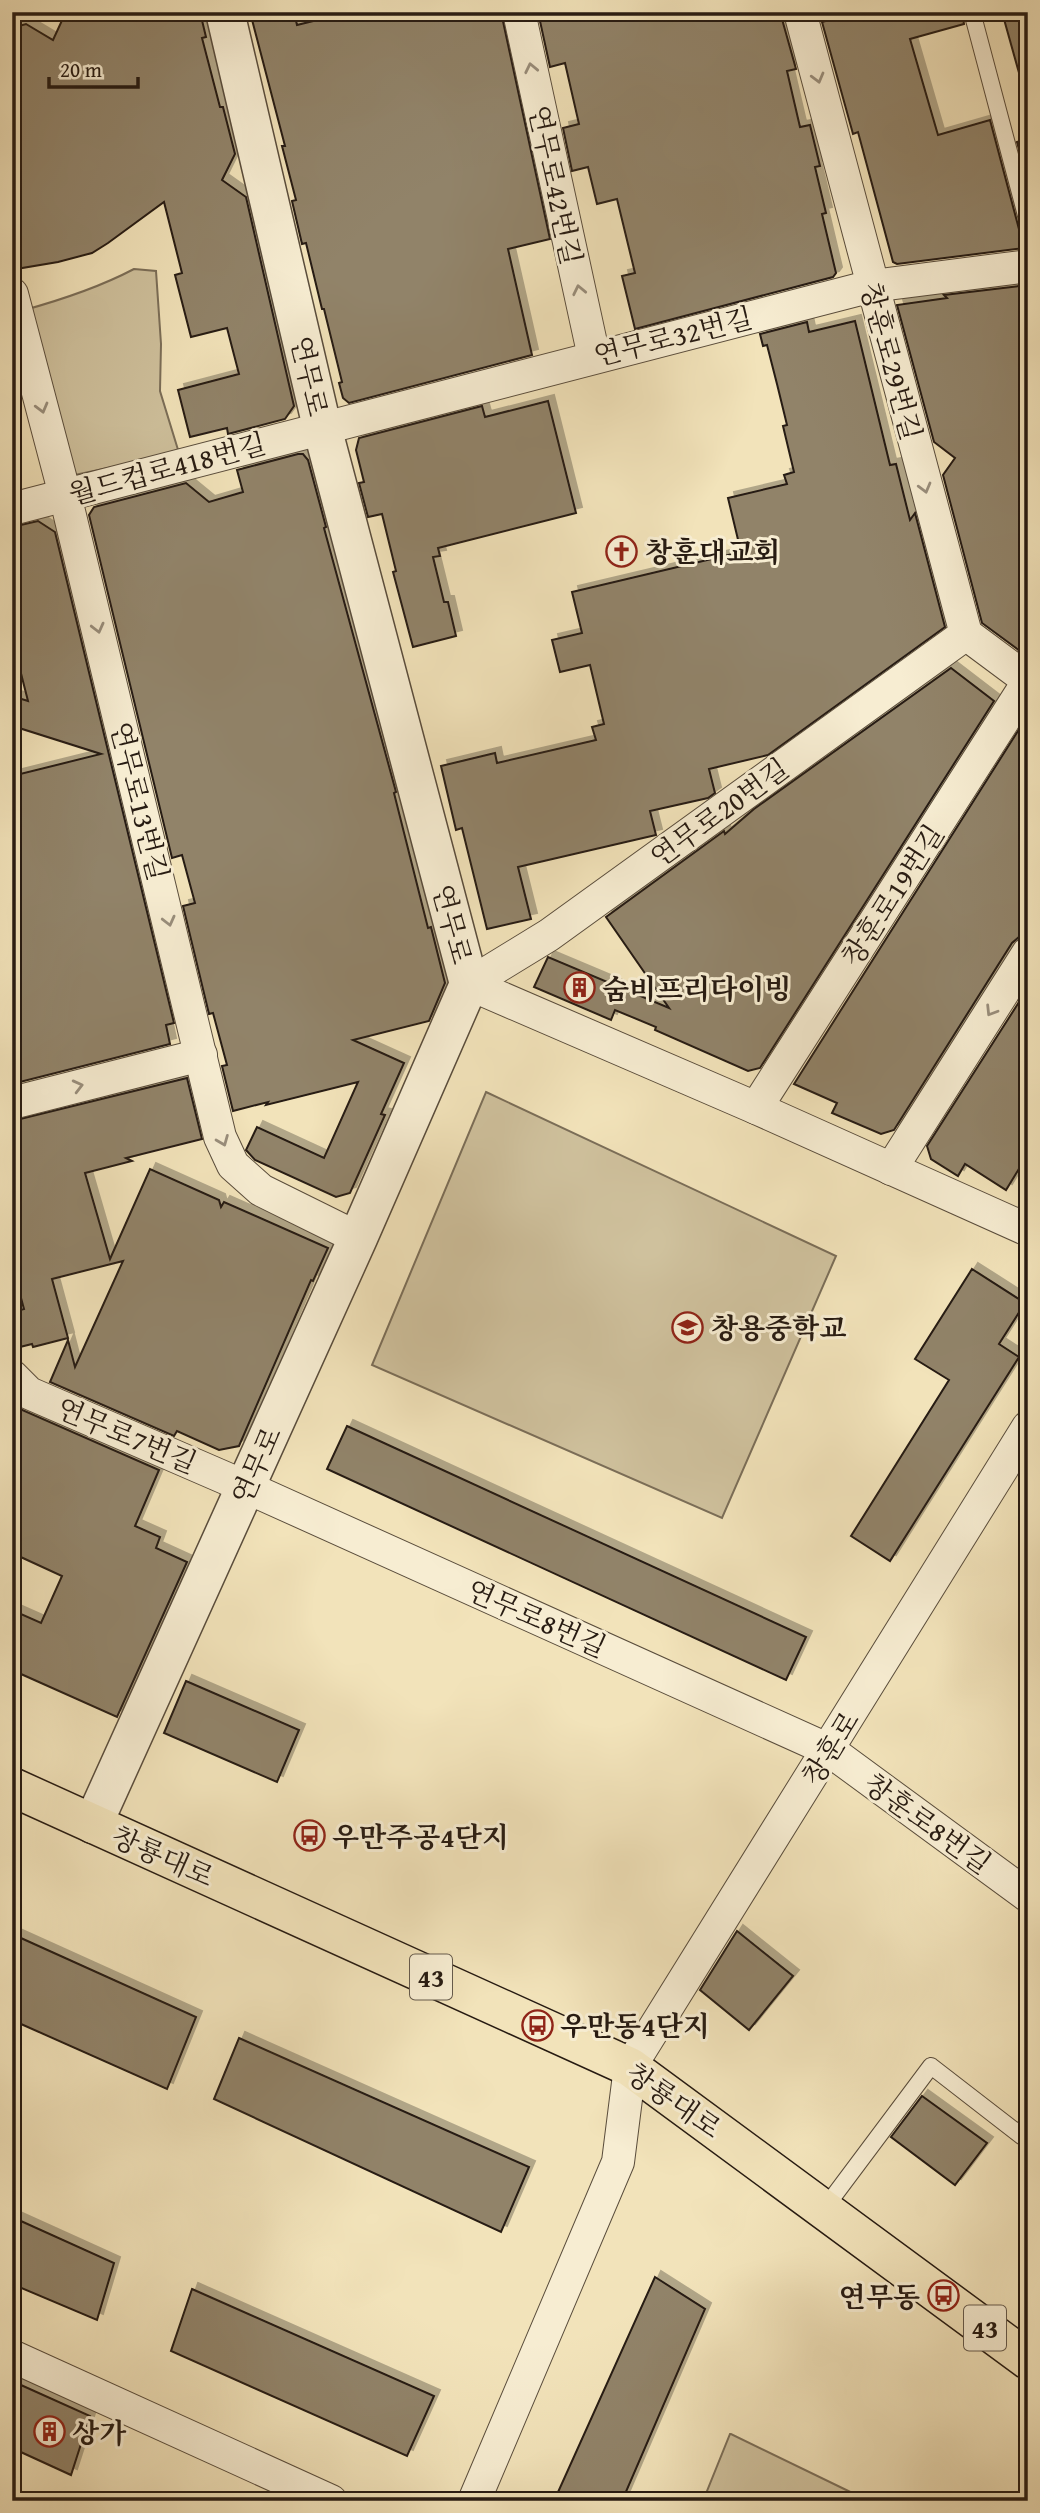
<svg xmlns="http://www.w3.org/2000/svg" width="1040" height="2513" font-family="'Gentium Book Plus','Noto Serif KR',serif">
<defs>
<filter id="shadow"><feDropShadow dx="6" dy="-6" stdDeviation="0" flood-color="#0004"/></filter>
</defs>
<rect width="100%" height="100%" fill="#f2e3ba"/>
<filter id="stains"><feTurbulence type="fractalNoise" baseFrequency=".00286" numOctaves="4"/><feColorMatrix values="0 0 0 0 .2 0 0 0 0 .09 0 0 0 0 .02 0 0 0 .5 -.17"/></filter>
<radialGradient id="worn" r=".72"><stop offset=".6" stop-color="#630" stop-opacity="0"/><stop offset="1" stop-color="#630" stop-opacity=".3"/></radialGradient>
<!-- green -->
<g fill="#cfc19d" stroke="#7b6e58" stroke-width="2">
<path d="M134,269L156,271L161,344L160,391L179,453L70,476L21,311C61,300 98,288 134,269Z"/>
<path d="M486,1092L836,1256L722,1518L372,1365Z"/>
<path d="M730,2434H731L869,2501H703Z"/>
</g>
<!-- building -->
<g fill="#918369" stroke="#271b12" stroke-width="2" filter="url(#shadow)">
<path d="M77,12H200L206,37L202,38L220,107H223L235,154L222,180L246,197L294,406L285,419L228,434L227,428L190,437L178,390L239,374L227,328L191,337L175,275L182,273L164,202L108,243L92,253L58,262L16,269L12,247V101L20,99L12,68V28L26,24L53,40L64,16Z"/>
<path d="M250,12H294L297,25L350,12H501L550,239L508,249L532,355L349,403L343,398L339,383L342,382L324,309H322L306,243L302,244L292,201L296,200L282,146H285Z"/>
<path d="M538,12H780L796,69L787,71L800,127L810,125L820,166L815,167L826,213L822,214L836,273L833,277L635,329L622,276L635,273L617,199L597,204L588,167L572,171L563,128L579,124L565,63L550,67Z"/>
<path d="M827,12H962L964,24L910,39L938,135L990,120L1024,248L897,264L893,262L858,132L853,134L822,22L829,20Z"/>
<path d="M1002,12H1028V79L1021,80Z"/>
<path d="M1028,139V174L1026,175L1017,142Z"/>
<path d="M1028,285V657L982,623L943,475L955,458L934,442L897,305L947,298L944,295Z"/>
<path d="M855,321L890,465L896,464L910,520L915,513L945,627L768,755L709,769L715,793L708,798L650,811L656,835L518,867L531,919L487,929L462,828L456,830L441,766L495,753L497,763L596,740L592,727L604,724L590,665L560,672L552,640L582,633L572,592L741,552L728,498L787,484L784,475L794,472L783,426L787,425L777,384L767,345L763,346L760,334L807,322L809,332Z"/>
<path d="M548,401L576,513L438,548L440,556L433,557L444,602H448L456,636L413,647L393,572L396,571L382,514L368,517L359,483L364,482L356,450L359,438L482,406L485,417Z"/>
<path d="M298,454H303L308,460L326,527L324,528L396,792L394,793L428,928L431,927L445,983L429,1021L353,1040L404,1063L381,1114L385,1115L350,1193L336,1197L255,1160L246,1150L257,1127L324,1158L358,1082L266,1105L268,1102L233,1111L222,1066L227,1065L213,1013L209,1014L183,906L195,903L182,855L172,858L89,515L94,507L186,483L209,502L243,492L237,470Z"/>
<path d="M38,521L55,532L174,1023L166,1025L170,1044L12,1084V776L101,754L16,727L18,722L12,720V696L28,701L12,638V527Z"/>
<path d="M951,668L994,701L760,1068L748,1071L655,1030L656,1027L615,1010L611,1020L534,987L548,957L669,1008L606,917L724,831L725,834L754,809Z"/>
<path d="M1023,723L1028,726V935L1019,937L1012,943L894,1130L881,1134L832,1113L837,1103L794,1084Z"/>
<path d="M1028,988V1154L1006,1190L965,1164L958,1176L931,1159L927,1146Z"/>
<path d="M187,1078L202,1139L126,1158L132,1161L85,1173L110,1259L150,1169L219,1200L221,1207L224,1202L328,1248L313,1281L311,1280L239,1446L219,1450L177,1431L174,1436L50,1382L68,1340L75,1367L123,1261L52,1279L68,1338L33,1347L32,1344L12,1349V1312L24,1309L12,1265V1121Z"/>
<path d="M972,1269L1025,1303L999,1344L1019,1357L890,1561L851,1536L949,1380L915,1359Z"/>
<path d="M12,1402L22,1410L159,1470L135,1526L160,1537L156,1548L187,1562L117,1717L12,1670V1610L41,1623L62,1576L12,1553Z"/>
<path d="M347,1426L806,1637L786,1680L327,1469Z"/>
<path d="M186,1681L299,1730L277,1782L164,1733Z"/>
<path d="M737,1931L793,1976L749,2030L700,1990Z"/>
<path d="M12,1934L196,2017L167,2089L12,2020Z"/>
<path d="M239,2038L529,2167L501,2232L214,2099Z"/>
<path d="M922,2096L987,2143L955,2185L891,2137Z"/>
<path d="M12,2217L114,2263L97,2320L12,2284Z"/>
<path d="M655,2277L705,2309L622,2501H554Z"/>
<path d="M192,2289L434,2396L407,2456L171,2351Z"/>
<path d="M12,2381L90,2416L71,2475L12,2448Z"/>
</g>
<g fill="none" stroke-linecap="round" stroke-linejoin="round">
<defs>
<g id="service">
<path d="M972,12L1028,223"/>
<path d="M824,2209L931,2066L1028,2141"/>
</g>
<g id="minor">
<path d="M519,12L594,357"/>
<path d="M800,12L966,634L1028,680"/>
<path d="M12,294L65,495L220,1137L233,1165L261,1190L358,1238"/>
<path d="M12,509L872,286L1028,266"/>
<path d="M469,984L756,1108L1028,1230"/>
<path d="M469,984L549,935L966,634"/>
<path d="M12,1103L201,1055"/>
<path d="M756,1108L1028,682"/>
<path d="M891,1169L1028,953"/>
<path d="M12,1376L29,1393L246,1487L829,1750L1028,1896"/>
<path d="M12,2356L331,2501"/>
<path d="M474,2501L618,2162L630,2067L1028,1427"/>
</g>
<path id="tertiary" d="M93,1824L358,1238L469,984L322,427L225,12"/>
<path id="primary" d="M12,1787L630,2067L1028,2360"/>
</defs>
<!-- service casing -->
<use href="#service" stroke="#5a4d3c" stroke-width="18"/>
<!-- minor casing -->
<use href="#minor" stroke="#5a4d3c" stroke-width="34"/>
<!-- tertiary casing -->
<use href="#tertiary" stroke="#5a4d3c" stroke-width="41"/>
<!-- primary casing -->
<use href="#primary" stroke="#271b12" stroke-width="41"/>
<!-- service -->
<use href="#service" stroke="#f7edd2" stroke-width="16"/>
<!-- minor -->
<use href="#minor" stroke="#f7edd2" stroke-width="32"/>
<!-- tertiary -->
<use href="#tertiary" stroke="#f7edd2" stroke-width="38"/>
<!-- primary -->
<use href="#primary" stroke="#f2e3ba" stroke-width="38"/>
</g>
<!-- one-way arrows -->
<defs><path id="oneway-chevron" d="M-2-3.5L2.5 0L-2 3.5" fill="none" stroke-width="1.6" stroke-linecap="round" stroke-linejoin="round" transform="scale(1.75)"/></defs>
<g stroke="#998e7c">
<use href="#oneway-chevron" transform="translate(531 68) rotate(-102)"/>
<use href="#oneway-chevron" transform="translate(818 78) rotate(75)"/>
<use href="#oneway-chevron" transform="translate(579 290) rotate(-102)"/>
<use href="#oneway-chevron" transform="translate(42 408) rotate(75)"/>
<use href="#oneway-chevron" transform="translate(925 488) rotate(75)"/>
<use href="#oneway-chevron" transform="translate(98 628) rotate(76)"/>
<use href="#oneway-chevron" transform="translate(169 921) rotate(76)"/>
<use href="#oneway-chevron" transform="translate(991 1011) rotate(122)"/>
<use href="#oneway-chevron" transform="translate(78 1086) rotate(-14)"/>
<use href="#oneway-chevron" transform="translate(223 1141) rotate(68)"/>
</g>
<!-- icons -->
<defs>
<symbol id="church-ring" viewBox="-11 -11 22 22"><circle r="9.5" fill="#f7edd2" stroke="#8f2418" stroke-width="1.5"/><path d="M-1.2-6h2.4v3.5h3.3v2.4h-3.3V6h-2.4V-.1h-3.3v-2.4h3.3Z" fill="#8f2418"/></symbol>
<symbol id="building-ring" viewBox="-11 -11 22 22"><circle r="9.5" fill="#f7edd2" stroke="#8f2418" stroke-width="1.5"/><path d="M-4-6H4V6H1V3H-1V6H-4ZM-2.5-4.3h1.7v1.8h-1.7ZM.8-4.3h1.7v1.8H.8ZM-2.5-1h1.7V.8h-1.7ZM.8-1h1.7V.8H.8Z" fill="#8f2418"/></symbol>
<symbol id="school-ring" viewBox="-11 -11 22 22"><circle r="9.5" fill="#f7edd2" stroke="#8f2418" stroke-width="1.5"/><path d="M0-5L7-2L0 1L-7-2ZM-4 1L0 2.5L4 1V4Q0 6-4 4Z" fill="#8f2418"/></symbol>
<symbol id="bus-ring" viewBox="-11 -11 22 22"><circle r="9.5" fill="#f7edd2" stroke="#8f2418" stroke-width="1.5"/><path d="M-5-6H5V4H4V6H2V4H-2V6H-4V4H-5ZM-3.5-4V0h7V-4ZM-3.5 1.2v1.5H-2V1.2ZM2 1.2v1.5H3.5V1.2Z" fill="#8f2418"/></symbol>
</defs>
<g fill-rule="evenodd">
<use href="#church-ring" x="604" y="534" width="35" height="35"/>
<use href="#building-ring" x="562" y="970" width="35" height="35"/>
<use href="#school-ring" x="670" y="1310" width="35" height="35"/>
<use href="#bus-ring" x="292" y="1818" width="35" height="35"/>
<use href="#bus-ring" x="520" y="2008" width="35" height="35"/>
<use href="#bus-ring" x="926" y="2278" width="35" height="35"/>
<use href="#building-ring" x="32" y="2414" width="35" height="35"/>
</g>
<g text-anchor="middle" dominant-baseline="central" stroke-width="6" stroke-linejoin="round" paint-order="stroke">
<!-- shield labels -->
<g fill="#f7edd2" stroke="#655a4c" stroke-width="2">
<rect x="410" y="1954.5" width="42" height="45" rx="5"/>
<rect x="964" y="2305.5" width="42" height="45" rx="5"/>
</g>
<g font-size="26" font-weight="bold" fill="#271b12">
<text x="431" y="1977">43</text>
<text x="985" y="2328">43</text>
</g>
<!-- street labels -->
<g font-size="28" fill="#271b12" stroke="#f7edd2">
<text transform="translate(556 185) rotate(78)">연무로42번길</text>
<text transform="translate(673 336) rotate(-14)">연무로32번길</text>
<text transform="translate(892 361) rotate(75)">창훈로29번길</text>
<text transform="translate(310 376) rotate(77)">연무로</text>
<text transform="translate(167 468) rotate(-15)">월드컵로418번길</text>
<text transform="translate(140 801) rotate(76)">연무로13번길</text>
<text transform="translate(719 812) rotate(-36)">연무로20번길</text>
<text transform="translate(892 895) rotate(-57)">창훈로19번길</text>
<text transform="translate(453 924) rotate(75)">연무로</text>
<text transform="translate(127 1435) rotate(23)">연무로7번길</text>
<text transform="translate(256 1465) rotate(-66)">연무로</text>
<text transform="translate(537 1618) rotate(24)">연무로8번길</text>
<text transform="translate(830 1748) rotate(-58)">창훈로</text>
<text transform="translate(928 1823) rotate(36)">창훈로8번길</text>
<text transform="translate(163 1856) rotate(24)">창룡대로</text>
<text transform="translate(674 2100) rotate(35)">창룡대로</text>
</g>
<!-- poi labels -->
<g font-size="28" font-weight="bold" fill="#271b12" stroke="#f7edd2" text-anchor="start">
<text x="645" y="551">창훈대교회</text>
<text x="602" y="988">숨비프리다이빙</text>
<text x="711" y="1327">창용중학교</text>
<text x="332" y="1836">우만주공4단지</text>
<text x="560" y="2025">우만동4단지</text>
<text x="920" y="2296" text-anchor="end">연무동</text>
<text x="72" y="2432">상가</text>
</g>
</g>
<!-- margin -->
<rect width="1040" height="2513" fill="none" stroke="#f2e3ba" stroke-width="42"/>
<rect x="14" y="14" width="1012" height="2485" fill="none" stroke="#271b12" stroke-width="3.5"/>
<rect x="21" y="21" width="998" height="2471" fill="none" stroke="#271b12" stroke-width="2"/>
<!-- scale -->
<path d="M49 77v10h89v-10" fill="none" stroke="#271b12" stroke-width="3.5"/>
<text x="60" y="77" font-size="21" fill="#271b12" stroke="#f7edd2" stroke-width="5" paint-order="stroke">20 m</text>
<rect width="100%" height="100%" filter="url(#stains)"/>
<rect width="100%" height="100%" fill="url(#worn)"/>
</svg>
